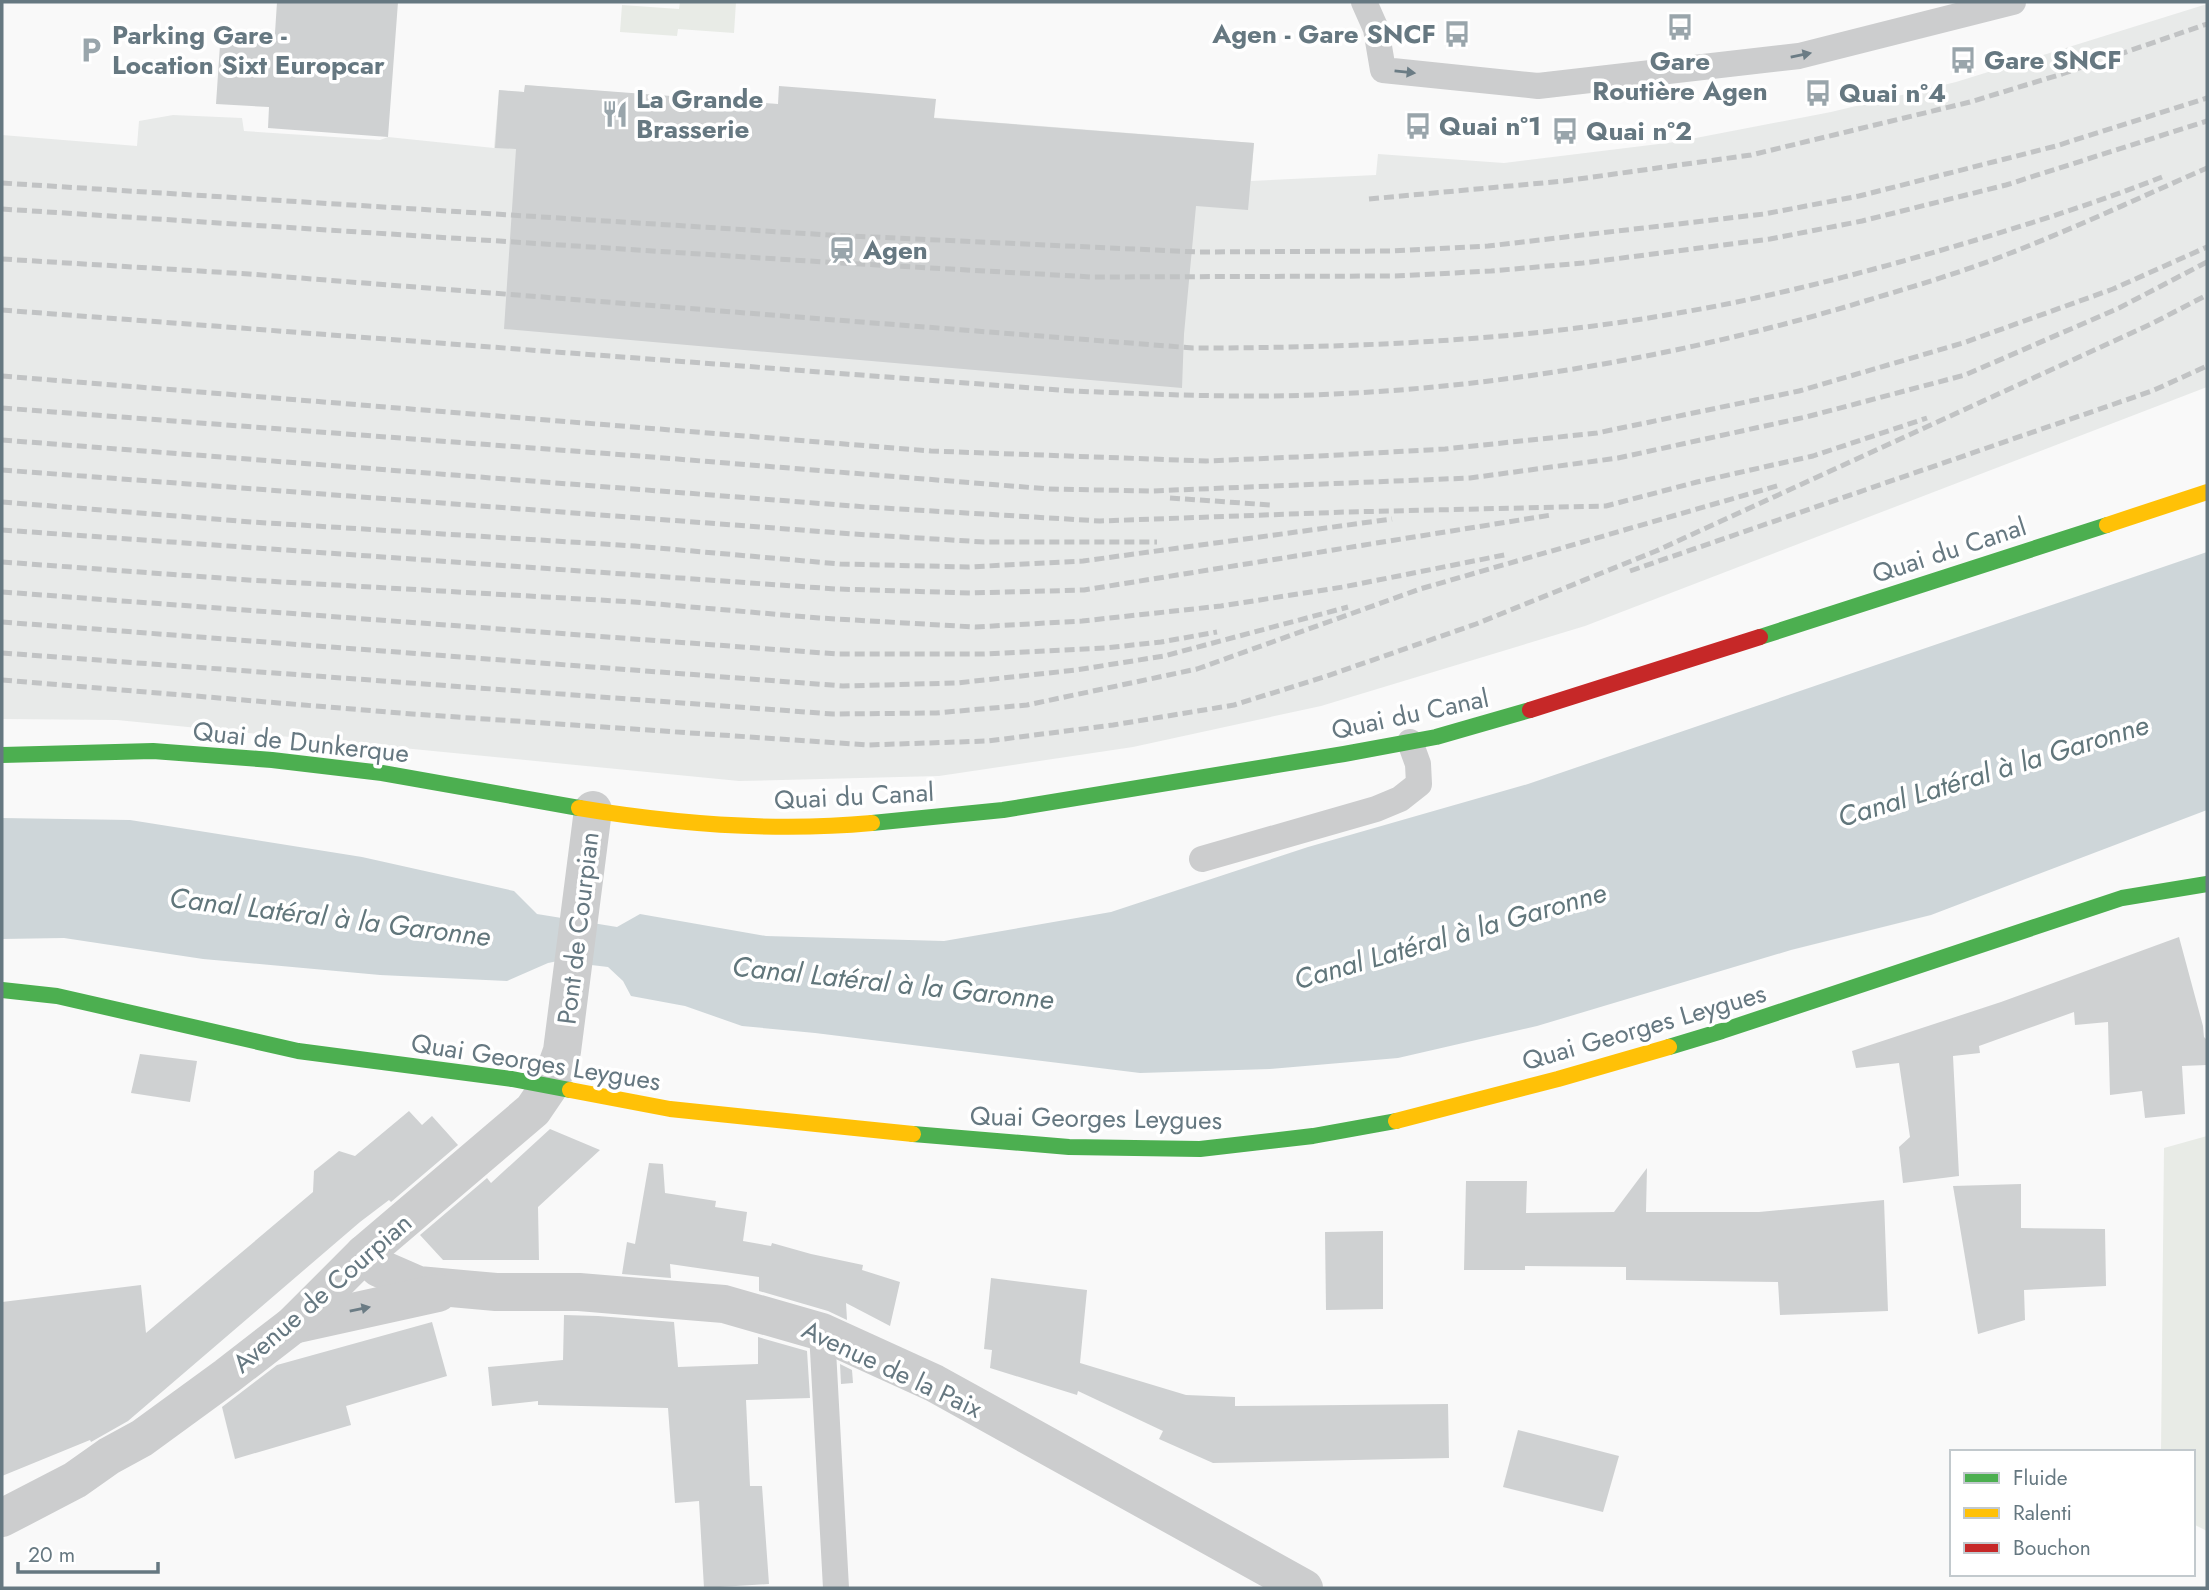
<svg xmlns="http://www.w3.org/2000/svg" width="2209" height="1590" font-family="Jost,sans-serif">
<rect width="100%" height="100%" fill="#f9f9f9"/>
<!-- built -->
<path fill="#e8eae9" d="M2207,4V387L1585,626L1321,706L1133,747L939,776L739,781L117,720L2,719V135L137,146L139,121L173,115L242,118L244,131L380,140L388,137L494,148L499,90L524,92L525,85L1254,143L1251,181L1376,175L1378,154L1504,163L1675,142L1831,112L1956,82Z"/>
<!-- green -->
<g fill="#e8ebe6">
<path d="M680,2H736L734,33L678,29L677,36L620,32L622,5L679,9Z"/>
<path d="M2207,1136V1531L2193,1524V1452H2161L2164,1148Z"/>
</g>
<!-- water -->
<path fill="#ced6d9" d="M2207,552V810L1931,915L1791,950L1537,1026L1398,1058L1270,1069L1140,1073L815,1033L742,1026L685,1006L631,996L623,981L608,967L558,961L548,963L507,981L380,975L203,959L64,938L2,939V818L130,820L362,857L514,891L537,914L617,927L640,914L766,936L944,941L1111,912L1308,847L1528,784Z"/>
<!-- building -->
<g fill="#cfd1d2">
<path d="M277,2H398L388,137L268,128L269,107L216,104L221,30L275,33Z"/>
<path d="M525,85L778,104L779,86L857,92L936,99L934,118L1254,143L1248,210L1196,206L1184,334L1182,388L504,329L516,149L495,148L499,90L524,92Z"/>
<path d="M2179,937L2203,1026L2204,1037L2207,1040V1065L2182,1066L2185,1114L2145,1118L2142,1091L2110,1095L2108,1022L2075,1025L2074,1012L1979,1046L1980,1053L1953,1056L1959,1176L1903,1183L1899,1147L1910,1137L1899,1063L1856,1068L1852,1051L2001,1002Z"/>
<path d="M140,1054L197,1061L190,1102L131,1093Z"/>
<path d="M409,1111L422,1125L432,1116L458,1145L391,1202L389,1200L360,1222L128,1421L91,1442L90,1440L2,1476V1302L141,1285L146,1333L313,1192L314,1171L339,1151L355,1156Z"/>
<path d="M550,1129L600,1150L538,1207L539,1260H443L420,1235L487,1178L491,1183Z"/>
<path d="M649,1163L663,1164L665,1193L716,1201L715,1207L747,1212L743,1241L771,1246L772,1243L811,1254L863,1265L862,1270L900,1282L890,1326L846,1303L847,1320L828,1311L759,1291V1277L670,1264L671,1278L622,1274L627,1242L635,1244Z"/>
<path d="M1647,1168L1646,1212H1759L1884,1200L1888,1311L1780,1315L1778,1282L1626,1280V1267L1525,1266V1270H1464L1466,1181H1527L1526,1213L1614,1212Z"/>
<path d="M2021,1184V1228L2105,1229L2106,1286L2024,1290L2025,1320L1978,1334L1953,1186Z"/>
<path d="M1383,1231V1309L1326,1310L1325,1232Z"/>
<path d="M991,1278L1087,1290L1080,1363L1186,1395L1235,1397V1406L1448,1404L1449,1458L1213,1463L1159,1439L1163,1431L1078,1391L1077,1395L990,1368L992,1350L984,1349Z"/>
<path d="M564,1315L598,1316L674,1322L678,1367L758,1364V1337L807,1351L810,1398L746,1400L750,1486H762L769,1584L704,1588L699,1501L675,1503L668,1408L538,1405V1401L492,1406L488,1367L563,1360Z"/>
<path d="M432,1322L447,1376L346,1406L351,1425L235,1459L222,1407L277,1365Z"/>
<path d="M840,1364L852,1370L853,1383L841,1384Z"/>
<path d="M1518,1430L1619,1456L1603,1512L1503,1487Z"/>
</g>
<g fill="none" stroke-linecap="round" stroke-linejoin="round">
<!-- lane -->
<g stroke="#cccdce" stroke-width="26">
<path d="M1364,2L1376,29L1383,70L1538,86L1799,56L2013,2"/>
<path d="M1202,859L1376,809L1400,799L1419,784L1418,764L1410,742"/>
<path d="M822,1332L836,1588"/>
</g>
<!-- street -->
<g stroke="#cccdce" stroke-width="38">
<path d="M364,1254L379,1268L418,1285L496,1292H579L724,1304L822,1332L934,1383L1304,1588"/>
<path d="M293,1325L438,1293"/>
<path d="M2,1518L75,1480L109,1456L142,1438L227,1376L293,1325L364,1254L533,1110L550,1085L562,1051L593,810"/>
</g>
<!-- fast -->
<g stroke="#4caf50" stroke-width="16">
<path d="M1760,637L2107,525"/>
<path d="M2,755L153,751L272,760L382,773L579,808"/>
<path d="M872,823L1003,810L1344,754L1436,737L1530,710"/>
<path d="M2,990L57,996L298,1051L512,1079L570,1090"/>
<path d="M1669,1047L1722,1031L2122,898L2207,884"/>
<path d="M913,1134L1069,1147L1200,1149L1313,1136L1396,1121"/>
</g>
<!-- slow -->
<g stroke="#ffc107" stroke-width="16">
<path d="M2107,525L2207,492"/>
<path d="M579,808C675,824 775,832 872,823"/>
<path d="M570,1090L670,1109L913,1134"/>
<path d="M1396,1121L1558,1079L1669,1047"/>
</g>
<!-- jam -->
<path stroke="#c62828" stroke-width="16" d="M1530,710L1760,637"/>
<!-- rail -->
<g stroke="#c1c3c4" stroke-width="5" stroke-dasharray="10 5" stroke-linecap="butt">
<path d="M2,183L829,235L1198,252L1390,251L1488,246L1764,214L1859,196L2056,146L2207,98"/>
<path d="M1369,199L1564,181L1751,155L1970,102L2062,74L2207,24"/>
<path d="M2,209L824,262L1092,277L1395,276L1491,271L1583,263L1770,239L1862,221L2006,185L2207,121"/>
<path d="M2,259L249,274L1193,348C1353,348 1520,341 1678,313C1779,296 1878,269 1976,240C2039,221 2101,201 2162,177"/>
<path d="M2,310L1072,391C1152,394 1233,398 1313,395C1500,388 1684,356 1862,302C1911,287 1960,273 2008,254C2075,228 2141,197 2207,168"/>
<path d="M2,376L931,451L1206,461L1319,456L1445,449L1597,433L1799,391L1963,343L2113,289L2207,247"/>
<path d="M2,408L652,457L1049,489L1151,491L1470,478L1618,458L1806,417L1965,375L2119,308L2207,262"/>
<path d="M2,440L866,507L1100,521L1347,512L1606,506L1697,482L1813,456L1927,418"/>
<path d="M2,470L854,534L984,542H1157"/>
<path d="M1170,498L1271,505"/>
<path d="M2,502L252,522L635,546L840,564L968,567L1083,561L1392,519"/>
<path d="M2,530L836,589L970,593L1084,590L1551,515"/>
<path d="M2,562L248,580L634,602L819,618L975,627L1082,621L1221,606L1343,587L1509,554"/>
<path d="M1630,571L2152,391L2207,366"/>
<path d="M2,592L837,654H983L1105,648L1161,642L1217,632"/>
<path d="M2,622L843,686L957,683L1076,670L1164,656L1348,607"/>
<path d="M2,653L833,714L936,713L1027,705L1197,669L1420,589L1780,485"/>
<path d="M2,680L412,714L868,745L988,741L1113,725L1234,705L1327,676L1476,624L1656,551L2151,324L2207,295"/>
</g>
</g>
<!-- one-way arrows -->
<defs><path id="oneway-solid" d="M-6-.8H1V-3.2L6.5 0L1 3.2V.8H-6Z" transform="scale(1.75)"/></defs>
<g fill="#6b7c85">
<use href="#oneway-solid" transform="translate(1801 55) rotate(-11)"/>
<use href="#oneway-solid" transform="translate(1405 72) rotate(6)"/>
<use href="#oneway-solid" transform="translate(360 1309) rotate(-12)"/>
</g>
<!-- icons -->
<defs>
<symbol id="bus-bare" viewBox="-9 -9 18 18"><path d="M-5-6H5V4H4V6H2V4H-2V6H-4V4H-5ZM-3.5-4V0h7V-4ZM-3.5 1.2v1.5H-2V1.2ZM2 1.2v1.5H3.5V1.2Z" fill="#99a5ab" stroke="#fff" stroke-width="2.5" paint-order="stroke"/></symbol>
<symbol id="parking-bare" viewBox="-9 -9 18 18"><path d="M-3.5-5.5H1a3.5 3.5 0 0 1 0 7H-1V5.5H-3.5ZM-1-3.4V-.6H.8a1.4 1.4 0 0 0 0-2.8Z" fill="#99a5ab" stroke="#fff" stroke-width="2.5" paint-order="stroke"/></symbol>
<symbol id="restaurant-bare" viewBox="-9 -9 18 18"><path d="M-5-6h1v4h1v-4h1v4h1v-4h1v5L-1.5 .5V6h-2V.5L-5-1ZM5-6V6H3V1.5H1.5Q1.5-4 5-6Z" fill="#99a5ab" stroke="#fff" stroke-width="2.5" paint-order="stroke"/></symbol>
<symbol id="station-bare" viewBox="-9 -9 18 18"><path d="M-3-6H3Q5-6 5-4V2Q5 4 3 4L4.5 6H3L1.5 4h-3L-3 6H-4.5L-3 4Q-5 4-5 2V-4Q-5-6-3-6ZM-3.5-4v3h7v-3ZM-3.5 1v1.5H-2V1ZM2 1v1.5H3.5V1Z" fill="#99a5ab" stroke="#fff" stroke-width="2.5" paint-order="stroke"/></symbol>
</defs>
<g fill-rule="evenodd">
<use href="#bus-bare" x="1661" y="8" width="38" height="38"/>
<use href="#bus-bare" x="1438" y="15" width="38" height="38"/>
<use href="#parking-bare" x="72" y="31" width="38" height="38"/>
<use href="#bus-bare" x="1944" y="41" width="38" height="38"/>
<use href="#bus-bare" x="1799" y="74" width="38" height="38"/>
<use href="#restaurant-bare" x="596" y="95" width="38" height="38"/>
<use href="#bus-bare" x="1399" y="107" width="38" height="38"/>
<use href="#bus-bare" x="1546" y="112" width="38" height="38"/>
<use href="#station-bare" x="823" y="231" width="38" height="38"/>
</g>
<g text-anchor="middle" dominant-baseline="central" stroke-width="7" stroke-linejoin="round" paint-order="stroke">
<!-- poi labels -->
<g font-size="26" font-weight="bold" fill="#667881" stroke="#fff" text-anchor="start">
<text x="1436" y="34" text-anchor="end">Agen - Gare SNCF</text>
<text x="112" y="35">Parking Gare -<tspan x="112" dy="30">Location Sixt Europcar</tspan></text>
<text x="1984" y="60">Gare SNCF</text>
<text x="1680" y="61" text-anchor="middle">Gare<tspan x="1680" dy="30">Routière Agen</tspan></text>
<text x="1839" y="93">Quai n°4</text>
<text x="636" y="99">La Grande<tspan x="636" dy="30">Brasserie</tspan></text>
<text x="1439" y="126">Quai n°1</text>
<text x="1586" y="131">Quai n°2</text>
<text x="863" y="250">Agen</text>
</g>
<!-- street labels -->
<g font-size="26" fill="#667881" stroke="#fff">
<text transform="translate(1949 550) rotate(-18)">Quai du Canal</text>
<text transform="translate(1410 714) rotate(-12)">Quai du Canal</text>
<text transform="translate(301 742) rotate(6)">Quai de Dunkerque</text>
<text transform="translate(854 796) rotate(-3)">Quai du Canal</text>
<text transform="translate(578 928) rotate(-83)">Pont de Courpian</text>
<text transform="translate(1644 1027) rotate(-16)">Quai Georges Leygues</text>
<text transform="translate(536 1062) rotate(9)">Quai Georges Leygues</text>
<text transform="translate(1096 1118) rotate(1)">Quai Georges Leygues</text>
<text transform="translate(322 1293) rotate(-41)">Avenue de Courpian</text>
<text transform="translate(892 1369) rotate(25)">Avenue de la Paix</text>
</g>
<!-- water labels -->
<g font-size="28" font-style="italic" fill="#61767b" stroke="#fff">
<text transform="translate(1993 771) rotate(-17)">Canal Latéral à la Garonne</text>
<text transform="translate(330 917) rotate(7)">Canal Latéral à la Garonne</text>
<text transform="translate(1450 936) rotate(-16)">Canal Latéral à la Garonne</text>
<text transform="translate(893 983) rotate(6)">Canal Latéral à la Garonne</text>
</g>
</g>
<!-- border -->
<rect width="2209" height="1590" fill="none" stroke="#667881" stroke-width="7"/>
<!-- legend -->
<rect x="1950" y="1450" width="245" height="126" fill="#ffffff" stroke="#c2c9cd" stroke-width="2"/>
<rect x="1964" y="1473" width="35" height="10" fill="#4caf50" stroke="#c2c9cd" stroke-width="2"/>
<text x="2013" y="1485" font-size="21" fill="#667881">Fluide</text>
<rect x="1964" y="1508" width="35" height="10" fill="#ffc107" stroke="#c2c9cd" stroke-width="2"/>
<text x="2013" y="1520" font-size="21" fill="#667881">Ralenti</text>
<rect x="1964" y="1543" width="35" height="10" fill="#c62828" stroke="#c2c9cd" stroke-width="2"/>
<text x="2013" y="1555" font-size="21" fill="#667881">Bouchon</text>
<!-- scale -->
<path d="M18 1562v10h140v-10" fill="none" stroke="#667881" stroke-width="3.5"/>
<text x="28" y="1562" font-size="21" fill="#667881" stroke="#ffffff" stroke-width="5" paint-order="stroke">20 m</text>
</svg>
